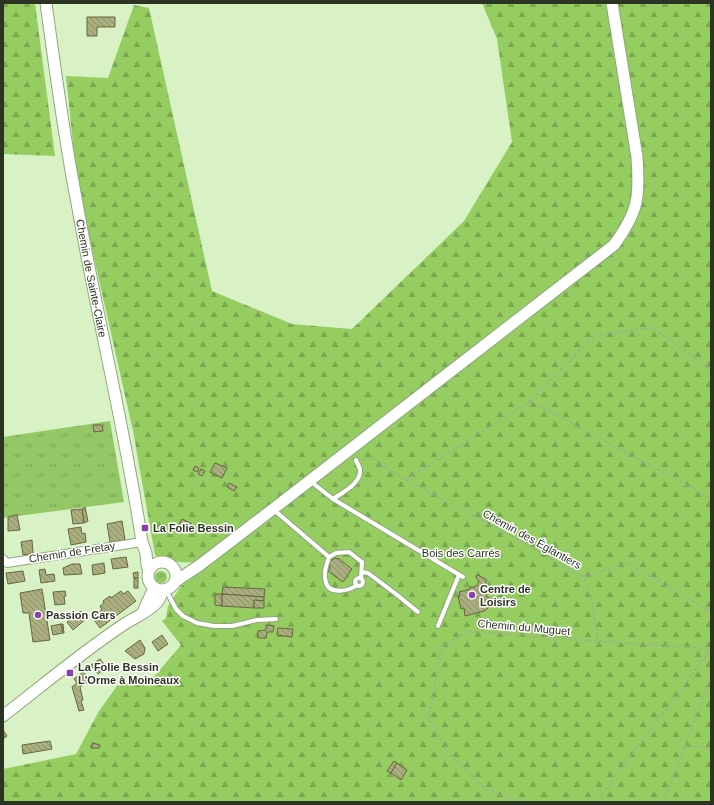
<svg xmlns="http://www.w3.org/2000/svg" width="714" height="805" font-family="Helvetica,sans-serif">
<defs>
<pattern id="grass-tufts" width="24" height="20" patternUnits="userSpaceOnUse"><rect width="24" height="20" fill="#94c866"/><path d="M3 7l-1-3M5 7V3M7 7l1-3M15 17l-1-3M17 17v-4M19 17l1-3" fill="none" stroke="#79a354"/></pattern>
<pattern id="forest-firs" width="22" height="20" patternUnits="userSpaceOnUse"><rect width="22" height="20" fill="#95cd61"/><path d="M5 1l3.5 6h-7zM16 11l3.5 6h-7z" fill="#7aa750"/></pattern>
<pattern id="building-back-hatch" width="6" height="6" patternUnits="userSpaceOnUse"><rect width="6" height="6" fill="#abaf80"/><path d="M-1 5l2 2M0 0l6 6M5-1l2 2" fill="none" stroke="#8b8f68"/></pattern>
</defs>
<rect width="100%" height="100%" fill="#d9f2c5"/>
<!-- grass -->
<g fill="url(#grass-tufts)">
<path d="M110,421L124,502L3,518V437Z"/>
<circle cx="161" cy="577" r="6"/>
</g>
<!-- forest -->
<g fill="url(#forest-firs)">
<path d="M3,3H35L55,156L3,154Z"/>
<path d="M482,3H711V802H3V769L76,754L99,711L117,686L153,678L181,645L162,621L166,618L168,606L181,586L202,569L198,561C182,565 169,560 155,555L133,431L77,182L66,76L108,78L134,5L149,8L212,291L292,324L352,329L464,221L512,142L497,39Z"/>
</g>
<!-- building -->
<g fill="url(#building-back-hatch)" stroke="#65673b">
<path d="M87,17H115V27H97V36H87Z"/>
<path d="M93,425H102L103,431L94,432Z"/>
<path d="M215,463L227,468L222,478L210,472Z"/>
<path d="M195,466L199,468L197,472L193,470Z"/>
<path d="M201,469L205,471L202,476L198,474Z"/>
<path d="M229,483L237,487L234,491L227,487Z"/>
<path d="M85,507L88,521L84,523L82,509Z"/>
<path d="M82,509L84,523L73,524L71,510Z"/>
<path d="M17,515L20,530L8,531V517Z"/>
<path d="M182,519L192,524L187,533L177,528Z"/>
<path d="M122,521L125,540L110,542L107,524Z"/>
<path d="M81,527L82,534L85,533L86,542L71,545L68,529Z"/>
<path d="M32,540L33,553L23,555L21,542Z"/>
<path d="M126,557L128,567L113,569L111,559Z"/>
<path d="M335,558L339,559L352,569L343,582L328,571L330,568L329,562Z"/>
<path d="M104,563L105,573L93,575L92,565Z"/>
<path d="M72,564H80L82,574L64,575L63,568Z"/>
<path d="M45,569L46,575L54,574L55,581L41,583L39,570Z"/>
<path d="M23,571L25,581L8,584L6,573Z"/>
<path d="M138,572V578H134L133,573Z"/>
<path d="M478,575L487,580L485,584L490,587V590L486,594L487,597L492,599L493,602L491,606L484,611L465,616L464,608L461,609L458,596H460L459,592L470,589V587H475L479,582L476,577Z"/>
<rect x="134" y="578" width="4" height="10"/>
<path d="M223,587L265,589L264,597L222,594Z"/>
<path d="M42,589L50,640L33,642L29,613H23L20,593Z"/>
<path d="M65,591L66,596H64L65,604L55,605L53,592Z"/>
<path d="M121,591L123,594L128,591L136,601L100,628L92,617L102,610L100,606L104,603L103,601L110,596L111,598Z"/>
<path d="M215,594H222V606L215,605Z"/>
<path d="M222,594L264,597V601L254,600V608L222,606Z"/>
<path d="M254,600L264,601V608H254Z"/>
<path d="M81,611L86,619L73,630L67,622Z"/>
<path d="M61,624L63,633L53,635L51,626Z"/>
<path d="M61,624H63L64,633H63Z"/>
<path d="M266,625L274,626L273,632H267L266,638H258V631L266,630Z"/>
<path d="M278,628L293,629L292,637L277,635Z"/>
<path d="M162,635L168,644L158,651L152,642Z"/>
<path d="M140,640L145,648L144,654L135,659L125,651Z"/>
<path d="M100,659L106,667L98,674L91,665Z"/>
<path d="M83,672L89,678L86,680L88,682L80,687L83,700L81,701L84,710L79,711L72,687L77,683L74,679Z"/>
<path d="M3,730L7,736L3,739Z"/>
<path d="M50,741L52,749L23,754L22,745Z"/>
<path d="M93,743L100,745L99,748H91Z"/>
<path d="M394,761L397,763L391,773L387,771Z"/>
<path d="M397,763L407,770L401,780L391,773Z"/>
</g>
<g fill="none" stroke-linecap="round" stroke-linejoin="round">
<defs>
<g id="service">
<path d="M310,481L333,499L463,577"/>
<path d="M333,499C343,492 362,483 360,469C359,466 357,463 356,460"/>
<path d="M274,510L329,557"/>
<path d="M362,572L368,573L396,594L418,612"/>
<circle cx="359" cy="582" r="4"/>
<path d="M357,585C349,591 330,595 326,583C323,574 326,566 329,557L336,553L349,552L362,562L361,578"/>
<path d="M166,590L176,609L183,616L197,623L214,626H232L257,620L276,619"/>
<path d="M438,626L459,575"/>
</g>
<path id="minor" d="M3,559L7,563L142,542"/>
<g id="secondary">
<path id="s1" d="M46,3C55,70 64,137 77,203C97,317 125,429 142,542L146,553L147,565L149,571"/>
<circle cx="162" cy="576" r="14"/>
<path d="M176,581L200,565L273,509L614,245C638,212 640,198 637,157L612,3"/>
<path d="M143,612L154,588"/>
<path d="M3,716C43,685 81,653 123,625C136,616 160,608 162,591"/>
</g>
</defs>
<!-- service casing -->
<use href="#service" stroke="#8fa77d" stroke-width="6"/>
<!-- minor casing -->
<use href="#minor" stroke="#8fa77d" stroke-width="10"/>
<!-- secondary casing -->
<use href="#secondary" stroke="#8fa77d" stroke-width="13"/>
<!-- path -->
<g stroke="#9db18e" stroke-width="1.5" stroke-dasharray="3 2" stroke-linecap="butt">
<path d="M530,401L711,498"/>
<path d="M362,459L371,458L406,480L499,529L584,577L592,601L598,641L711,649"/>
<path d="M406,480L530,401L595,335L653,328L711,370"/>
<path d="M584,577L627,563L711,612"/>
<path d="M685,746L711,676"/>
<path d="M522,802L487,790L448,753L443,742L429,719L441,647L469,631L597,641"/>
<path d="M596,802L711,649"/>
<path d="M664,802L685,746L711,748"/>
</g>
<!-- service -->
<use href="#service" stroke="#fff" stroke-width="4"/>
<!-- minor -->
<use href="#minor" stroke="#fff" stroke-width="8"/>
<!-- secondary -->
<use href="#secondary" stroke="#fff" stroke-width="11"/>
</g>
<!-- markers -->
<g fill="#8a3fb1" stroke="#fff" stroke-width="1.5">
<rect x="141" y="524" width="8" height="8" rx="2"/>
<circle cx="472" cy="595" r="4"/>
<circle cx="38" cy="615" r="4"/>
<rect x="66" y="669" width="8" height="8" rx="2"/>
</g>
<g text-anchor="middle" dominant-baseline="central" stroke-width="3" stroke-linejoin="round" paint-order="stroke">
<!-- street labels -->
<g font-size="11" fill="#2b3423" stroke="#fff">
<text stroke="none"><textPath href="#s1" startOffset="279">Chemin de Sainte-Claire</textPath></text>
<text transform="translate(532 539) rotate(29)">Chemin des Églantiers</text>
<text transform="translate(72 552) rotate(-9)">Chemin de Fretay</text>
<text transform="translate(524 627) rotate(5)">Chemin du Muguet</text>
</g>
<!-- poi labels -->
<g font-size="11" font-weight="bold" fill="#2b3423" stroke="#fff" text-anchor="start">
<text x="153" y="528">La Folie Bessin</text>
<text x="480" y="589">Centre de<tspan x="480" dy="13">Loisirs</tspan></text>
<text x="46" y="615">Passion Cars</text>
<text x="78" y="667">La Folie Bessin<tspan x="78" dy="13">L'Orme à Moineaux</tspan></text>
</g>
<!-- park labels -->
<g font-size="11" fill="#253a0f" stroke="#fff">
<text x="461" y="553">Bois des Carrés</text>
</g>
</g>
<!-- border -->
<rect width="714" height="805" fill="none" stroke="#2b3423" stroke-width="8"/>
</svg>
